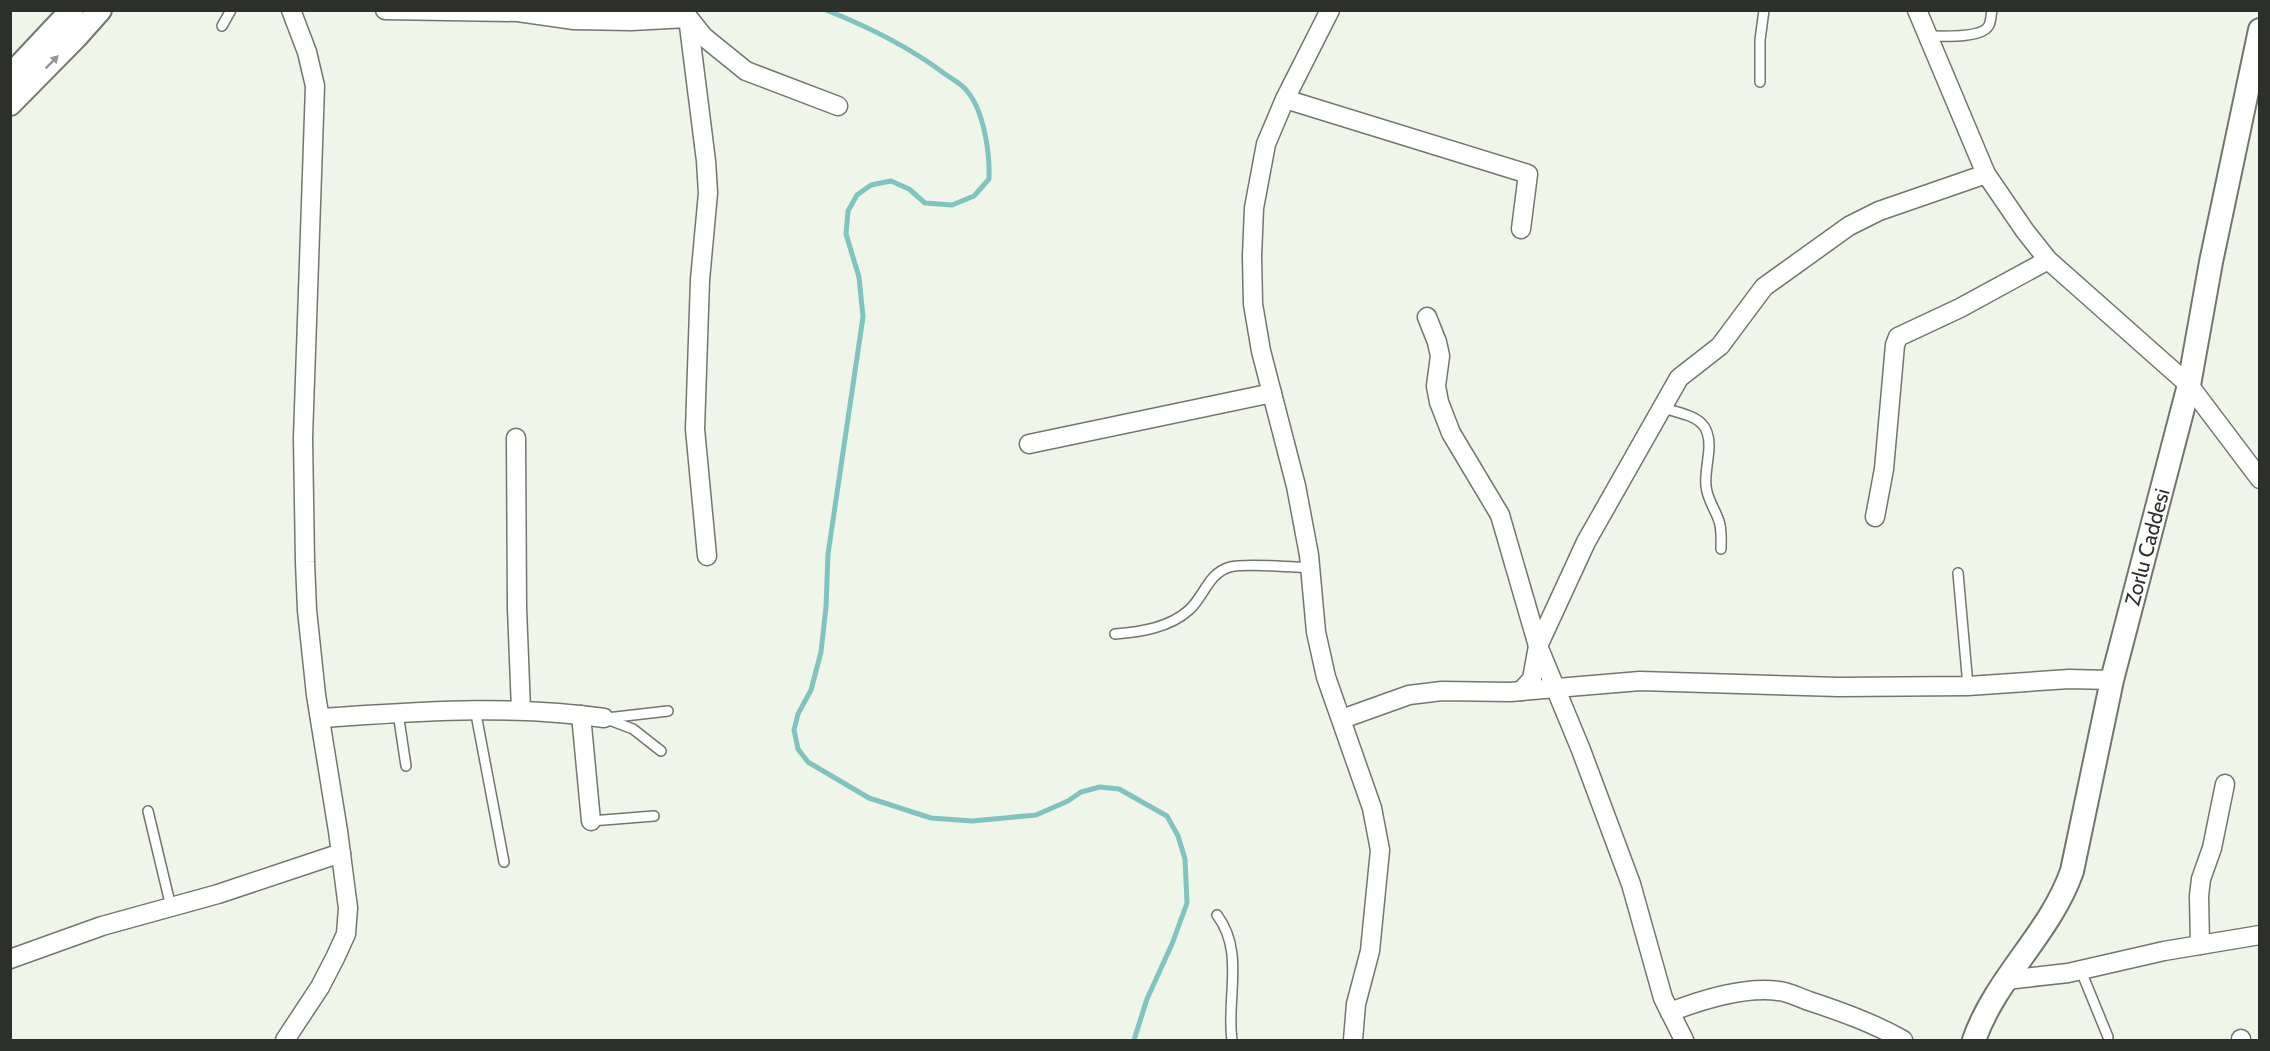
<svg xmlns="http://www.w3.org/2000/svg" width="2270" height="1051" font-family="Cabin,sans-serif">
<rect width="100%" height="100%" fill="#eff5e9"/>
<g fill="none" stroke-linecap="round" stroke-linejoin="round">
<!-- stream -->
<path stroke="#80c4bf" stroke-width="5" d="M826,10C869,27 908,46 945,74C952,79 962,84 967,91C984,111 990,153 989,179L974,196L952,205L925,203L909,189L891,181L871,185L857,195L848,211L846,234L859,277L863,317L828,554L826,607L821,652L811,690L798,714L794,730L798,749L808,762L869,798L931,818L972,821L1036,815L1068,801L1081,792L1100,787L1119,789L1167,816L1178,836L1185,859L1187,903L1172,944L1147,999L1134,1040"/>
<defs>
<g id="service">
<path d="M222,26L231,10"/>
<path d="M1927,36C1940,36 1983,39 1989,25C1991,21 1991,15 1992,10"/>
<path d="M1760,82V40L1764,10"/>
<path d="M1663,408C1695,417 1714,419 1708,458C1707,467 1705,477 1706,486C1707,499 1715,509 1719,521C1722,530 1721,540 1721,549"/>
<path d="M1958,573L1968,686"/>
<path d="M1115,634C1140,632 1169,628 1189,610C1204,597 1208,573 1230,567C1245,563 1292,567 1310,568"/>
<path d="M475,709L504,862"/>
<path d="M398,713L406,766"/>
<path d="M604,718L633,729L661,751"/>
<path d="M607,718L668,711"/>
<path d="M148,811L171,907"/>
<path d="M591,821L654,816"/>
<path d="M1217,915C1245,952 1226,998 1232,1040"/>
<path d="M2081,971L2108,1037"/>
</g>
<g id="minor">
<path d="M385,10L518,12L574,20L631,21L688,18L706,161L708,193L700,280L695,429L707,556"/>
<path d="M1330,10L1285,99L1266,144L1254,208L1252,256L1253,304L1261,351L1296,486L1309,555L1316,632L1326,677L1372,808L1380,850L1370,951L1356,1004L1353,1040"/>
<path d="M1917,10L1986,174L2025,231L2048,260L2189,385L2260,479"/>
<path d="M688,17L704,37L746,71L838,106"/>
<path d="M1285,99L1528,174L1521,229"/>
<path d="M1427,317L1437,342L1440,356L1436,386L1439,402L1451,433L1500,515L1538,646L1581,750L1631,884L1663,998L1684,1040"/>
<path d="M516,438L517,608L521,710"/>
<path d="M1029,444L1272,393"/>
<path d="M1875,517L1884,469L1895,345L1898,337L1960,308L2048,260"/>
<path d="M1521,691L1532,679L1538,646L1586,542L1679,378L1720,346L1764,287L1849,226L1879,211L1986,174"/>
<path d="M581,715L591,821"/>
<path d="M320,718C415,712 509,704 604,718"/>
<path d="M1342,719L1409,695L1442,691L1510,692L1640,681L1839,687L1968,686L2069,679L2112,680"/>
<path d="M2200,945L2199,896L2201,879L2212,848L2225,784"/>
<path d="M10,959L102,926L218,894L341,853"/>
<path d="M2006,980L2068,973L2164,951L2260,935"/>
<path d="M1670,1012C1701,1000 1745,986 1779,991C1789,992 1800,998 1809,1001C1842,1012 1873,1023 1903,1040"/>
<path d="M2241,1039V1040"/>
<path d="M285,1040L320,987L335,958L346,934L348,908L338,831L316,695L307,610L305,562L303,438L315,86L307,52L291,10"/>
</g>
<g id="tertiary">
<path d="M10,76L72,10"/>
<path d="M10,104L76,37L100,10"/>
<path d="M1974,1040C1996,977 2050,934 2072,871L2112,680L2189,385L2211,262L2260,30"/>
</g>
</defs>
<!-- service casing -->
<use href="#service" stroke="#72776c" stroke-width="12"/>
<!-- minor casing -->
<use href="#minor" stroke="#72776c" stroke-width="21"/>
<!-- tertiary casing -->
<use href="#tertiary" stroke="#72776c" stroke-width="26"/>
<!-- service -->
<use href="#service" stroke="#fff" stroke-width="9"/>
<!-- minor -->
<use href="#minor" stroke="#fff" stroke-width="18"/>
<!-- tertiary -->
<use href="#tertiary" stroke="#fff" stroke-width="22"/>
</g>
<!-- one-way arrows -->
<defs><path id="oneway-solid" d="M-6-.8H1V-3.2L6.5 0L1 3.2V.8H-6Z" transform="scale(1.5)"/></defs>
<use fill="#969794" href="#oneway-solid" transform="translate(52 62) rotate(-45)"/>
<g text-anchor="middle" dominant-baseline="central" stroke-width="4.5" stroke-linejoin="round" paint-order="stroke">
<!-- street labels -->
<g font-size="21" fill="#2d2f2a" stroke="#fff">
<text transform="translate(2147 547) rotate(-75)">Zorlu Caddesi</text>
</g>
</g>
<!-- border -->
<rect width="2270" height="1051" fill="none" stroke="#2d2f2a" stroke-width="24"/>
</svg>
